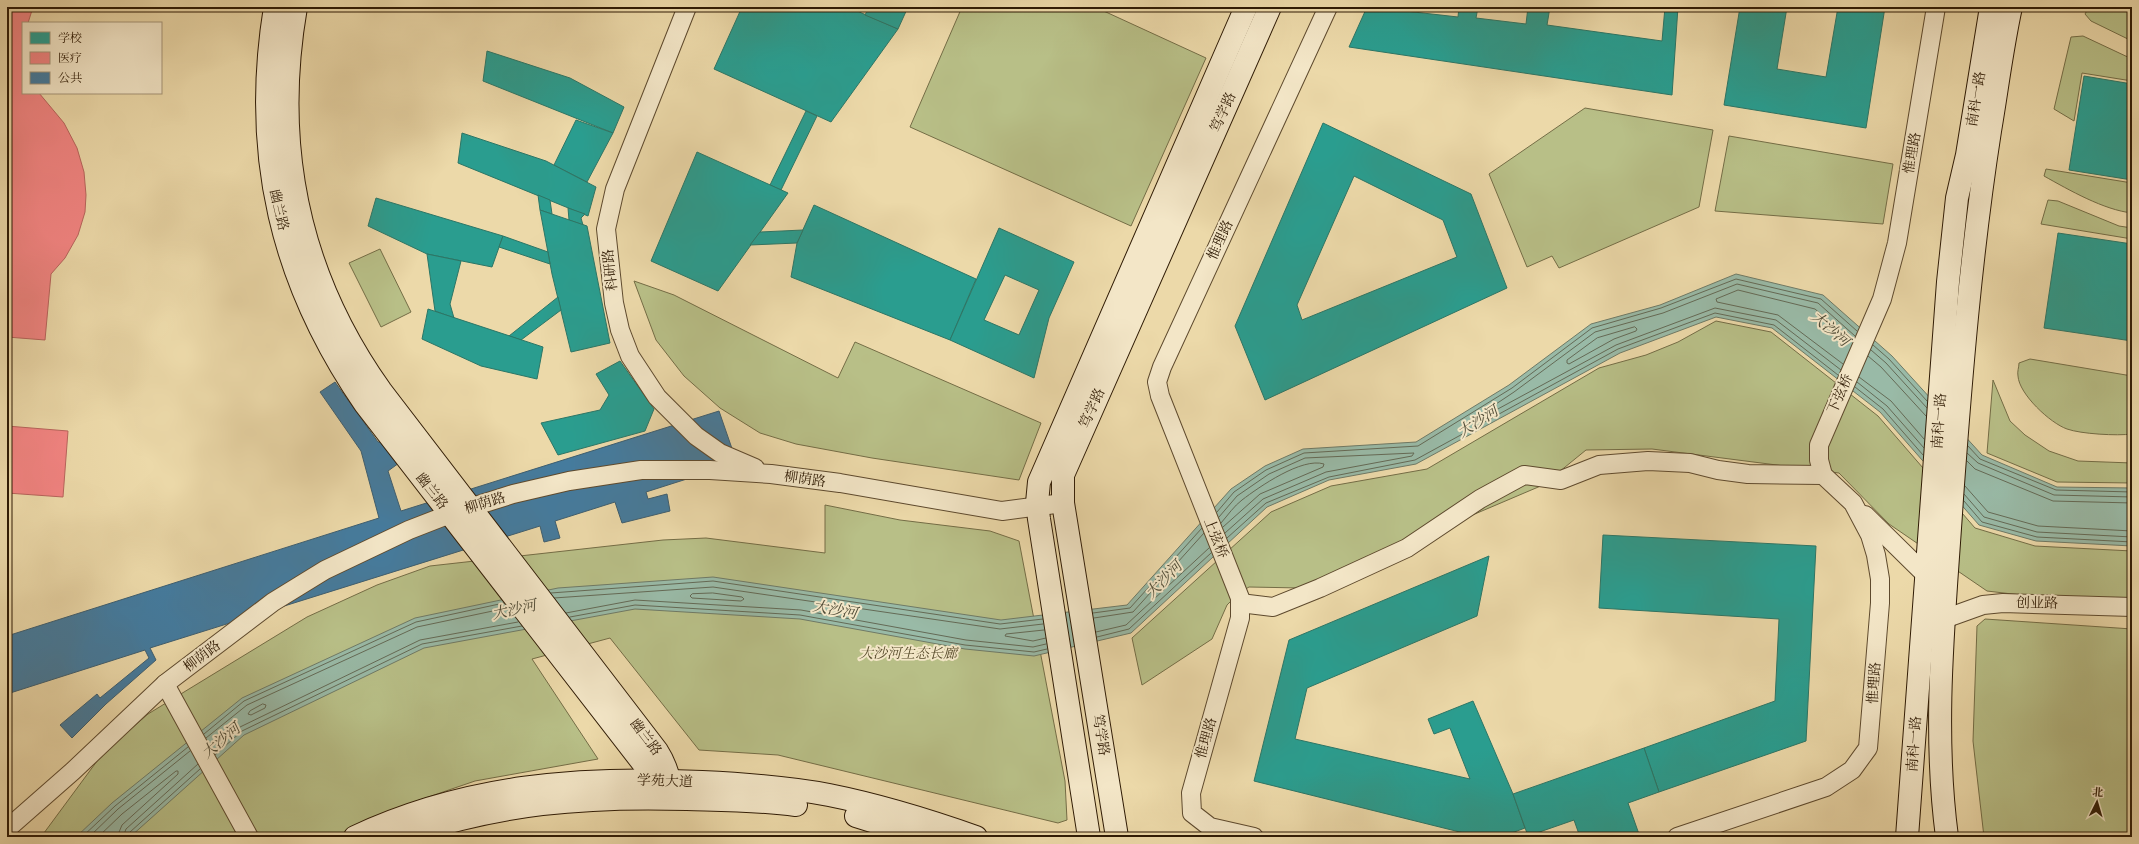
<svg xmlns="http://www.w3.org/2000/svg" width="2139" height="844" font-family="'IM FELL Double Pica','Noto Serif SC',serif">
<rect width="100%" height="100%" fill="#ecd9a9"/>
<filter id="stains"><feTurbulence type="fractalNoise" baseFrequency=".005" numOctaves="4"/><feColorMatrix values="0 0 0 0 .2 0 0 0 0 .09 0 0 0 0 .02 0 0 0 .5 -.17"/></filter>
<radialGradient id="worn" r=".72"><stop offset=".6" stop-color="#630" stop-opacity="0"/><stop offset="1" stop-color="#630" stop-opacity=".3"/></radialGradient>
<!-- green -->
<g fill="#b8bf87" stroke="#746d46">
<path d="M962,7H1095L1206,58L1131,226L910,127Z"/>
<path d="M2089,7H2132V41L2091,21L2085,14Z"/>
<path d="M2083,36L2132,59V81L2082,73L2074,121L2054,109L2071,37Z"/>
<path d="M1585,108L1713,130L1699,207L1559,268L1552,256L1527,267L1489,174Z"/>
<path d="M1729,136L1893,164L1883,224L1715,211Z"/>
<path d="M2046,169L2132,183V213C2104,210 2069,190 2044,176Z"/>
<path d="M2048,200L2058,201L2119,226L2132,228V239L2041,224Z"/>
<path d="M380,249L411,312L381,327L349,263Z"/>
<path d="M634,281L674,295L838,378L855,342L1041,423L1019,480L872,458L796,444L760,433L720,408L684,376L656,340Z"/>
<path d="M1716,321L1771,332L1878,416L1975,528L2035,546L2132,551V602L2029,596L1987,591L1889,524L1839,473L1652,449L1586,450L1543,485L1301,588L1249,587L1239,593L1227,605L1212,639L1142,685L1132,638L1271,512L1331,486L1427,469L1599,368L1646,355L1678,342Z"/>
<path d="M2030,359L2132,376V434C2117,436 2081,434 2067,429C2050,423 2019,394 2018,376C2017,372 2019,367 2019,363Z"/>
<path d="M1993,380L2010,421L2025,435L2049,451L2078,461L2132,463V483L2057,482L1987,453Z"/>
<path d="M825,505L900,520L990,531L1019,541L1065,781L1067,820L1058,823L778,755L699,750L610,638L532,659L598,759L475,781L408,804L345,837H41L103,753L148,714L307,617L377,585L430,566L663,540L706,538L825,553Z"/>
<path d="M1985,619L2132,629V837H1984L1973,741L1977,626Z"/>
</g>
<!-- water -->
<path fill="#99baa7" stroke="#6f7a66" d="M1736,274L1823,295L1892,356L1982,455L2057,487L2132,488V546L2036,541L1979,525L1880,412L1772,328L1716,317L1620,353L1416,464L1329,480L1267,507L1131,633L1034,656L965,649L800,619L635,609L424,648L244,735L130,837H76L112,803L242,698L415,618L558,588L713,577L1001,620L1127,605L1231,489L1265,466L1303,449L1416,442L1509,385L1591,324L1660,305Z"/>
<!-- schools -->
<g fill="#2a9d8f" stroke="#2c7666" fill-rule="evenodd">
<path d="M742,7H848L898,29L831,122L714,69Z"/>
<path d="M869,7H908L898,29L865,15Z"/>
<path d="M1367,7H1405V11L1458,17L1459,7H1478L1476,18L1526,24L1528,7H1550L1547,25L1662,41L1665,7H1678L1672,95L1349,47Z"/>
<path d="M1740,7H1787L1777,69L1826,77L1838,7H1885L1866,128L1724,105Z"/>
<path d="M487,51L570,78L624,107L613,133L483,81Z"/>
<path d="M2084,76L2132,84V180L2069,170Z"/>
<path d="M806,111L817,116L781,190L770,185Z"/>
<path d="M576,120L613,133L587,182L554,165Z"/>
<path d="M1323,123L1471,194L1507,288L1265,400L1235,326ZM1354,176L1443,220L1457,257L1302,320L1297,305Z"/>
<path d="M462,133L546,161L596,187L588,216L458,163Z"/>
<path d="M697,152L788,193L718,291L651,261Z"/>
<path d="M538,195L550,200L552,214L540,210Z"/>
<path d="M376,198L503,236L492,267L427,254L368,226Z"/>
<path d="M814,205L976,279L950,340L791,277L797,243Z"/>
<path d="M568,208L585,214L581,218L583,225L569,220Z"/>
<path d="M540,210L587,226L610,343L571,352L552,274Z"/>
<path d="M999,228L1074,262L1049,318L1034,378L950,340ZM1005,275L1039,290L1019,335L984,320Z"/>
<path d="M803,230L797,243L750,245L760,232Z"/>
<path d="M2058,233L2132,244V341L2044,328Z"/>
<path d="M503,236L548,252L550,264L499,247Z"/>
<path d="M427,254L461,261L450,304L454,318L435,311Z"/>
<path d="M558,297L561,310L521,340L509,336Z"/>
<path d="M428,309L543,347L537,379L481,366L422,339Z"/>
<path d="M620,361L654,409L645,431L558,455L541,423L600,410L609,395L596,374Z"/>
<path d="M1603,535L1816,546L1806,741L1659,792L1644,748L1775,701L1779,619L1599,608Z"/>
<path d="M1489,556L1477,616L1307,688L1295,739L1470,779L1450,728L1434,734L1428,719L1473,701L1513,794L1525,828L1501,837H1480L1254,781L1289,640Z"/>
<path d="M1644,748L1659,792L1628,803L1640,837H1580L1574,820L1528,836L1513,794Z"/>
</g>
<!-- health -->
<g fill="#f28482" stroke="#b8645c">
<path d="M7,7H33L28,23H23V93H39L64,123L77,148L84,172L86,195L85,212L78,235L65,258L51,274L45,340L7,337Z"/>
<path d="M7,426L68,431L63,497L7,493Z"/>
</g>
<!-- public -->
<path fill="#457b9d" stroke="#3e5e6f" d="M335,382L378,442H382L399,463L388,471L401,511L719,411L737,463L646,492L648,499L667,494L670,511L622,523L615,502L555,521L560,538L544,542L540,526L150,648L156,660L106,704L72,738L60,725L97,694L100,698L149,658L145,650L7,694V636L379,518L361,451L320,392Z"/>
<g fill="none" stroke-linecap="round" stroke-linejoin="round">
<!-- shore -->
<g stroke="#646a56" stroke-width="1">
<path d="M1635,327L1637,329L1636,331L1614,339L1569,364L1567,363V360L1597,338Z"/>
<path d="M1873,345L1889,359L1927,401"/>
<path d="M1871,350L1886,363L1927,408"/>
<path d="M1868,356L1881,367L1926,416"/>
<path d="M1843,364L1778,315L1717,302L1716,299L1738,290L1815,309L1853,342"/>
<path d="M1841,370L1776,320L1715,308L1616,345L1472,423L1469,422L1514,392L1595,332L1663,313L1737,284L1818,303L1855,336"/>
<path d="M1859,377L1891,401L1924,439"/>
<path d="M1857,382L1887,406L1924,448"/>
<path d="M1855,387L1883,409L1923,455"/>
<path d="M1968,446L1980,459L2056,490L2132,492"/>
<path d="M1967,453L1978,463L2054,495L2132,497"/>
<path d="M1967,461L1975,469L2053,501L2132,503"/>
<path d="M1965,486L1988,512L2038,526L2132,531"/>
<path d="M1964,494L1984,517L2037,532L2132,537"/>
<path d="M1964,501L1982,522L2037,537L2132,542"/>
<path d="M1217,512L1234,492L1266,470L1304,453L1418,446L1512,388L1592,328L1661,308L1736,279L1821,299L1857,331"/>
<path d="M1219,517L1237,496L1269,474L1305,458L1414,453L1412,456L1326,472L1263,499L1225,533"/>
<path d="M1221,523C1228,515 1234,506 1242,500C1259,487 1302,457 1324,464L1323,467L1260,494L1223,527"/>
<path d="M1227,538L1266,503L1329,477L1415,460L1618,349L1715,313L1774,325L1838,375"/>
<path d="M551,593L713,581L1000,624L1043,619"/>
<path d="M713,593L742,597L744,599L741,601L692,598L690,596L692,594Z"/>
<path d="M554,598L713,587L1000,629L1043,624"/>
<path d="M566,613L635,600L801,610L966,640L1033,647L1046,644"/>
<path d="M1093,613L1130,608L1202,528"/>
<path d="M570,617L635,605L800,615L965,645L1034,652L1047,649"/>
<path d="M1094,618L1133,612L1204,533"/>
<path d="M1044,630L1006,634L1005,636L1033,641L1046,638"/>
<path d="M1096,632L1126,625L1209,548"/>
<path d="M1097,637L1129,629L1211,553"/>
<path d="M263,704L266,705L265,708L251,715L248,714L250,711Z"/>
<path d="M204,734L244,701L416,622L504,603"/>
<path d="M206,738L247,705L417,627L507,608"/>
<path d="M213,751L240,727L420,640L518,622"/>
<path d="M215,755L242,731L422,644L522,626"/>
<path d="M82,837L115,806L188,747"/>
<path d="M89,837L118,809L190,751"/>
<path d="M98,837L122,814L176,771H178V774L122,825L117,837"/>
<path d="M123,837L126,829L198,764"/>
<path d="M128,837L130,832L200,769"/>
</g>
<defs>
<g id="street">
<path d="M687,7L615,189L606,229L614,303L620,330L630,356L657,397L696,436L720,453L755,468"/>
<path d="M1865,515L1927,576"/>
<path d="M1240,603L1273,607L1320,588L1407,548L1480,499L1524,475L1561,480L1599,465L1648,461L1690,463L1718,470L1748,474L1823,475"/>
<path d="M1944,619L1983,605L2003,603L2132,607"/>
<path d="M165,684L249,837"/>
<path d="M7,829L73,771L165,684L273,602L325,570L409,530L450,514L513,494L569,481L641,470H710L771,474L840,483L1002,511L1063,503"/>
<path d="M1254,837L1210,827L1192,813L1191,793L1240,618V598L1160,396L1157,382L1162,367L1328,7"/>
<path d="M1677,837L1826,787L1852,770L1868,748L1880,603V579L1876,555L1870,535L1853,503L1823,475L1819,460V445L1882,299L1897,243L1936,7"/>
</g>
<g id="secondary">
<path d="M275,7C251,154 281,282 365,404L670,798"/>
<path d="M296,7C272,146 299,276 381,391L657,751C666,765 671,780 670,797"/>
<path d="M856,816L923,837"/>
<path d="M355,837C466,785 581,776 702,782C744,784 787,787 829,795C879,805 928,820 976,837"/>
<path d="M400,837C498,803 585,796 687,799C724,800 760,800 796,805"/>
<path d="M1089,837L1039,519L1037,503L1039,482L1246,7"/>
<path d="M1117,837L1063,503V475L1270,7"/>
<path d="M1907,837L1948,282L1957,198L1967,155L1991,7"/>
<path d="M1947,837C1932,724 1945,611 1952,498C1961,375 1971,253 1990,131C1997,90 2002,48 2011,7"/>
</g>
</defs>
<!-- street casing -->
<use href="#street" stroke="#5e4a2e" stroke-width="20"/>
<!-- secondary casing -->
<use href="#secondary" stroke="#2f1b05" stroke-width="24"/>
<!-- street -->
<use href="#street" stroke="#f3e6c7" stroke-width="18"/>
<!-- secondary -->
<use href="#secondary" stroke="#f3e6c7" stroke-width="22"/>
</g>
<g text-anchor="middle" dominant-baseline="central" stroke-width="4" stroke-linejoin="round" paint-order="stroke">
<!-- street labels -->
<g font-size="14" fill="#2f1b05" stroke="#f3e6c7">
<text transform="translate(1976 99) rotate(-81)">南科一路</text>
<text transform="translate(1223 112) rotate(-66)">笃学路</text>
<text transform="translate(1912 153) rotate(-80)">惟理路</text>
<text transform="translate(279 210) rotate(77)">幽兰路</text>
<text transform="translate(1220 240) rotate(-65)">惟理路</text>
<text transform="translate(610 270) rotate(-96)">科研路</text>
<text transform="translate(1840 394) rotate(-66)">下弦桥</text>
<text transform="translate(1092 408) rotate(-66)">笃学路</text>
<text transform="translate(1939 421) rotate(-86)">南科一路</text>
<text transform="translate(805 479) rotate(8)">柳荫路</text>
<text transform="translate(432 491) rotate(52)">幽兰路</text>
<text transform="translate(485 503) rotate(-17)">柳荫路</text>
<text transform="translate(1216 538) rotate(68)">上弦桥</text>
<text transform="translate(2037 603) rotate(1)">创业路</text>
<text transform="translate(202 656) rotate(-37)">柳荫路</text>
<text transform="translate(1874 683) rotate(-86)">惟理路</text>
<text transform="translate(1101 735) rotate(81)">笃学路</text>
<text transform="translate(646 737) rotate(53)">幽兰路</text>
<text transform="translate(1206 738) rotate(-74)">惟理路</text>
<text transform="translate(1914 744) rotate(-86)">南科一路</text>
<text transform="translate(665 781) rotate(2)">学苑大道</text>
</g>
<!-- park labels -->
<g font-size="14" font-style="italic" fill="#584c2c" stroke="#f3e6c7">
<text x="908" y="653">大沙河生态长廊</text>
</g>
<!-- water labels -->
<g font-size="15" font-style="italic" fill="#4f4b36" stroke="#f3e6c7">
<text transform="translate(1830 329) rotate(41)">大沙河</text>
<text transform="translate(1478 422) rotate(-33)">大沙河</text>
<text transform="translate(1164 580) rotate(-46)">大沙河</text>
<text transform="translate(514 610) rotate(-12)">大沙河</text>
<text transform="translate(835 610) rotate(10)">大沙河</text>
<text transform="translate(221 741) rotate(-40)">大沙河</text>
</g>
</g>
<!-- margin -->
<rect width="2139" height="844" fill="none" stroke="#ecd9a9" stroke-width="24"/>
<rect x="8" y="8" width="2123" height="828" fill="none" stroke="#2f1b05" stroke-width="2"/>
<rect x="12" y="12" width="2115" height="820" fill="none" stroke="#2f1b05"/>
<!-- legend -->
<rect x="22" y="22" width="140" height="72" fill="#f3e6c7" stroke="#a59579"/>
<rect x="30" y="32" width="20" height="12" fill="#2a9d8f" stroke="#a59579"/>
<text x="58" y="42" font-size="12" fill="#2f1b05">学校</text>
<rect x="30" y="52" width="20" height="12" fill="#f28482" stroke="#a59579"/>
<text x="58" y="62" font-size="12" fill="#2f1b05">医疗</text>
<rect x="30" y="72" width="20" height="12" fill="#457b9d" stroke="#a59579"/>
<text x="58" y="82" font-size="12" fill="#2f1b05">公共</text>
<!-- north arrow -->
<g transform="translate(2097 802) rotate(5)" stroke="#f3e6c7" stroke-width="3" paint-order="stroke">
<path d="M0-3L7 15L0 10L-7 15Z" fill="#2f1b05"/>
<text y="-6" font-size="11" font-weight="bold" text-anchor="middle" fill="#2f1b05">北</text>
</g>
<rect width="100%" height="100%" filter="url(#stains)"/>
<rect width="100%" height="100%" fill="url(#worn)"/>
</svg>
